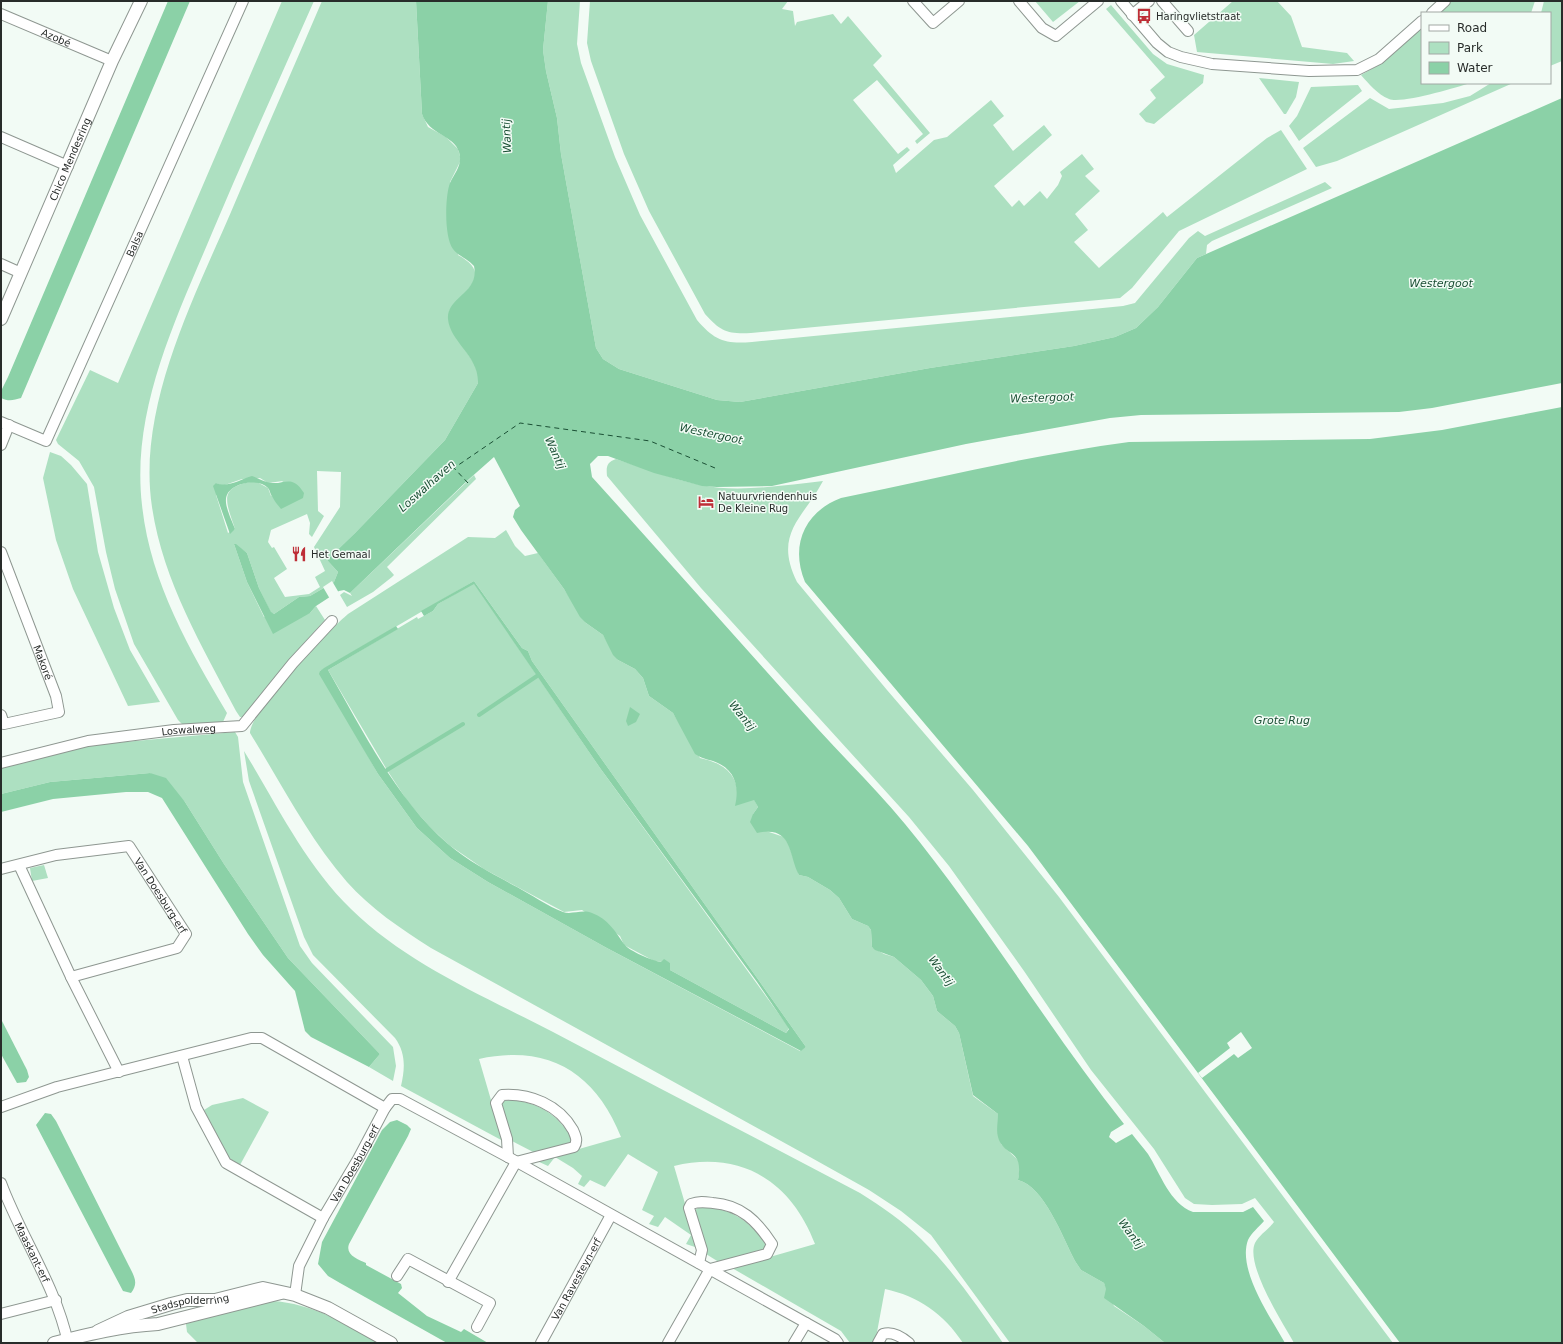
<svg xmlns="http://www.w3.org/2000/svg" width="1563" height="1344" font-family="'DejaVu Sans',sans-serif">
<rect width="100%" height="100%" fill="#f2fbf5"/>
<!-- green -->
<g fill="#ade0c1" fill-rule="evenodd">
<path d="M282,1H314C280,78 245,155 212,233C176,319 131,410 142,505C150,581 189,649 227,713L223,722L183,725L178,720L134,644L115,589L106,552L94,487L79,461L58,444L56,440L90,370L118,383Z"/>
<path d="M322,1H416L422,114L428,127L446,137L458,149L461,160L450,182L458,255C494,275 465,289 449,311L451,328L475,365L478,375V383L445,440L355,533L327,560L338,572L334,582L310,596L299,597L274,614L271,613L259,588L247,553L234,544L247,582L264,617L310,613L316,606L325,620L295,653L243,717H240L236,711C202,646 163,581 152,507C137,408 193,300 231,212C261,141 292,71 322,1ZM317,471L341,472L340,507L314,547L325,571L315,577L320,587L309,594L285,597L274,578L287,569L274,547L272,548L268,542L271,530L307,514L310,523L309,534L312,537L324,516L318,511ZM260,478L268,483L283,481L271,496L268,488L255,481C217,487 226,501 235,529L228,533L216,495V483L222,486L242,479Z"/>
<path d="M548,1H580L577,44L581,63L615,157L640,215L697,320C715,341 725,344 752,342L1123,306L1135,303L1189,238L1198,231L1205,236L1325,182L1332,188L1212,241L1207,245L1206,254L1197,258L1158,307L1136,328L1115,337L1074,346L930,368L740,402L717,400L619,369L603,359L596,348L561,154L557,118L546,71L543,50Z"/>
<path d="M590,1H788L782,9L793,11L795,26L797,22L833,14L841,24L848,16L882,56L873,65L930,133L917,144L915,141L923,134L877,80L853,100L898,154L907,147L910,150L893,165L896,173L934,140L947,137L991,100L1004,116L993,125L1013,151L1044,125L1052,135L994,186L1012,207L1019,200L1024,206L1040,191L1047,199L1058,185L1062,176L1060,172L1082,154L1094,169L1085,176L1100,191L1075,214L1088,230L1074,242L1099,268L1163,212L1167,217L1267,138L1281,130L1307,169L1179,231L1132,288L1120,298L751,333C728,334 721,332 705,314L649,211L624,154L591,61L587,43Z"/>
<path d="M1035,1H1080L1053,22Z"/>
<path d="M1233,1H1277L1291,16L1302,47L1347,53L1354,61L1333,64L1197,52L1194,35Z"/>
<path d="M1448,1H1535L1531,13H1435Z"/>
<path d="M1544,1H1562V61L1550,66V13H1541Z"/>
<path d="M1111,5L1153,54L1167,64L1204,75L1203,83L1154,124L1146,122L1139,114L1156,98L1150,90L1165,77L1106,9Z"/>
<path d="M1422,25V83H1470C1455,88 1401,104 1389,99C1377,94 1369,84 1361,75L1375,67Z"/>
<path d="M1259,78L1299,82L1296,97L1286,114H1284Z"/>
<path d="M1491,83H1513L1337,161L1316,167L1303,148L1370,98L1389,109L1443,103L1470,96Z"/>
<path d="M1358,85L1362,91L1299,141L1289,126L1297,116L1311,87Z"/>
<path d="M50,452L61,456L71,465L87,484L98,552L114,608L130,650L160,702L128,706L73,589L56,540L43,478Z"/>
<path d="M616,459C644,468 672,479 701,485C738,493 785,485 823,481C803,519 773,533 797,582L887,690L973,790L1059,897L1393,1343H1294C1283,1323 1245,1265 1255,1243C1259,1235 1269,1229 1274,1222L1255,1198L1242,1204L1212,1205L1194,1204L1185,1198L1154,1149L1091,1070L1024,971L949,866L909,817L701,588L607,476C606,466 607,462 616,459Z"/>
<path d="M474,475L476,479L387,567L394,575L392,577L373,592L347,607L340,595L344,592L352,596L350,593Z"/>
<path d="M506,530L515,546L525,556L538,553L564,589L586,623L603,635L618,660L635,669L643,678L649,696L673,713L700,758C722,763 737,772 738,796L754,799L758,807L753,814L766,831L784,837L789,845L799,875L808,877L830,890L839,898L852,919L868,926L871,930L872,947L884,954L894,957L921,980L933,996L937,1011L955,1026L959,1033L973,1096L998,1114L1001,1144L1019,1161L1020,1168L1018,1180C1044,1186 1063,1238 1075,1261L1081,1270L1104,1283L1114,1306L1144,1326L1165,1343H1010L931,1235L901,1211L869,1190L810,1157L431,948C401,929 370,908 347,882C308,837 281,783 250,733C250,711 329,630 348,614L468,537L495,538ZM474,581L522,648L528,651L532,661L806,1047L800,1051L605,947L488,882L450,858L417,828L378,774L320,671Z"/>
<path d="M474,583L600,768L789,1028L786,1033L670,970V963L654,961L624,945L620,936L582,910L564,912L484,869L449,845L429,826L408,802L387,770L328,670L417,617L418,619L433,611L438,604Z"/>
<path d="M235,732L238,737L243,782L300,946L312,963L393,1047L396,1066L393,1081L369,1067L380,1054L288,958L224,864L185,802L150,773L50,782L1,794V764L91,745Z"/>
<path d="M244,751C277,805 305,864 351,909C407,964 484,996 553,1032C655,1086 758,1139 860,1193C882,1207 903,1221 921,1239C953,1270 978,1307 1003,1343H963C944,1314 918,1296 885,1289L875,1343H850L841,1331L732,1268L815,1244C791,1181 741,1150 674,1166L698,1248L686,1244L691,1235L665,1217L658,1227L649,1224L654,1216L642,1210L658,1172L628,1154L605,1187L590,1180L584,1187L578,1184L582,1176L573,1168L555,1157L548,1166L537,1161L621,1137C595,1072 548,1044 479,1059L503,1141L401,1086C405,1069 406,1053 395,1038L313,955L304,937L249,781Z"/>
<path d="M44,865L48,878L32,881L30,868Z"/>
<path d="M243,1098L269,1112L240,1165L229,1158L204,1110L212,1105Z"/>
<path d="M510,1100C538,1102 558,1114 572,1139L571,1144L537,1154L510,1140L500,1105L503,1101Z"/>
<path d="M698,1208C728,1206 750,1220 766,1245L764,1251L722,1264L706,1254L695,1210Z"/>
<path d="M272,1301C312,1303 348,1325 382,1343H198L187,1332L186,1324L198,1318Z"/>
</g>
<!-- water -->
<g fill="#8bd1a7">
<path d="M168,1H190L21,398C14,400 9,402 1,398V391L8,377Z"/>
<path d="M416,1H548L543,50L546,71L557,118L561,154L596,348L603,359L619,369L717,400L740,402L930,368L1074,346L1115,337L1136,328L1158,307L1197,258L1562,98V383L1432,408L1399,412L1141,415L1110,418L966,444L772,486L717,487L702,486L654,473L608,456H598L590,464L592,477C667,560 742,644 817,728C846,760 878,791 905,824C984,920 1047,1027 1124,1124L1111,1132L1109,1137L1116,1143L1132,1134C1137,1141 1143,1147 1148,1154C1160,1173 1170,1204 1193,1212H1243L1253,1207L1264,1221C1259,1227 1251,1233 1248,1240C1237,1270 1271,1318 1285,1343H1165L1144,1326L1104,1298L1106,1289L1104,1283L1081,1270L1075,1261C1063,1238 1044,1186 1018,1180C1024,1147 1004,1158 998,1137C996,1130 998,1122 998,1114L973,1095L959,1033L955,1026L937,1011L933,996L921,980L894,957L875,950L872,947L871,930L868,926L852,919L839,898L830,890L808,877L799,875C788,854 793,825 757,833L750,822L753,814L758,807L754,800L735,806C740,785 734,768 713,761C706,759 701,758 695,754L673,713L649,696L643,678L635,669L618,660L613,655L603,635L586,623L580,617L564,589L521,530L513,517L515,510L520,506L494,457L468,480L350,593L344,590L339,591L316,606L310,613L273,634L247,582L234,544H236L247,553L259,588L271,612L274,614L299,597L310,596L334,582L338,572L327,560L355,533L445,440L478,383C479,356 450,342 448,319C446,297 480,293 474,266C468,259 458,256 453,249C444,237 445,196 450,183C455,172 463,165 459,152C454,135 429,135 422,114Z"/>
<path d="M1562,407V1343H1400L1028,846L805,582C790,546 804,512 841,498C937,478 1032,455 1129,442L1370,439L1442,430Z"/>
<path d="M252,476C258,478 262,481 267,482C283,487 291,472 304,493L303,498L281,509C278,505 274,501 272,496C270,494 270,490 268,488C258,477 227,483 226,499C225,507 232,521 235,529L230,534L213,486L216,483C228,488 241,479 252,476Z"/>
<path d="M474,581L522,648L528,651L532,661L806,1047L801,1051L605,947L488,882L450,858L417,828L378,774L319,674L320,671L324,668L396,626L398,629L328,670C362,729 396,799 448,844C469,862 493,874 517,887C532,895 547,906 563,912C572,915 582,909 592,913C608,919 615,931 624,944C629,951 653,961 661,962L664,959L670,963V970L786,1033L789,1029L757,982L600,768L474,584L438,604L433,611L424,616L421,611Z"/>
<path d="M630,707L640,714L636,722L628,726L626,721Z"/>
<path d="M150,773L166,778L185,802L224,864L288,958L380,1054L369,1067L311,1037L305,1031L295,991L263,955L248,934L162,798L148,792H126L53,799L1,812V794L50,782Z"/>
<path d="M1,1019L27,1070L29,1077L26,1082L17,1083L1,1054Z"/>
<path d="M45,1113L51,1114L56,1121L129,1266C134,1276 139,1283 131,1293L123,1291L114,1274L36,1125Z"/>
<path d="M397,1120L407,1125L411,1129L408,1136L349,1244C345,1255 358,1259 366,1263V1265L401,1284L402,1288L398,1293L427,1316L461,1332L464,1329L488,1343H447L340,1283L328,1276L318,1264L322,1242L382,1130L390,1122Z"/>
</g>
<!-- pier -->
<g fill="#f2fbf5">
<path d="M332,581L339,593L330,599L323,587Z"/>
<path d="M1241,1032L1252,1048L1238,1058L1234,1054L1202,1078L1198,1073L1230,1048L1227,1043Z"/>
</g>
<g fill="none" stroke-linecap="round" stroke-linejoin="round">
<!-- stream -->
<g stroke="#8bd1a7" stroke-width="4">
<path d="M479,715L537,676"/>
<path d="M387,770L463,724"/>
</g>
<!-- ferry -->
<path stroke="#1a4f34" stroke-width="1" stroke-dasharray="5 4" stroke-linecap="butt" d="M468,483L454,468L520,423L650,441L715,468"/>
<defs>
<g id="minor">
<path d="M913,1L933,23L959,1"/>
<path d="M1019,1L1042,28L1056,36L1098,1"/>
<path d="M1121,1L1157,43L1168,52L1181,57L1212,64L1309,71L1357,70L1379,59L1422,21"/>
<path d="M1162,1L1188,31"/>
<path d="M1432,13L1445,1"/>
<path id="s1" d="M1,14L112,61"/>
<path d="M1132,15L1149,1"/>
<path d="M1,137L68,166"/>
<path d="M1,264L21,273"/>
<path id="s2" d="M1,422L46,441L243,1"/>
<path d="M1,445L9,425"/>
<path id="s3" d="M1,552L56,696L59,712L4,724L1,715"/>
<path id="s4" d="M1,763L88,741L174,730L242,726L293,663L332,621"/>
<path d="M19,865L71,977L119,1072"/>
<path id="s5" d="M1,869L56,855L129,846L186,934L177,948L71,977"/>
<path d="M182,1056L196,1107L226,1163L323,1218"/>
<path d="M1,1107L57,1087L251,1038H262L385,1108"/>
<path id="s6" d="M1,1183C21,1237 56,1286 68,1343"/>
<path d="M397,1276L408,1259L490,1303L477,1327"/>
<path d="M448,1282L516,1162L574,1147C578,1141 576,1137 573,1130C559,1105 530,1093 502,1095L496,1103L507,1139L508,1157"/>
<path id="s7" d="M295,1295L299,1266L323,1218L358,1159L385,1108L392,1099H400L508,1157L835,1339L838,1343"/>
<path d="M1,1314L56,1300"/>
<path id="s8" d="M541,1343L611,1215"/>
<path d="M668,1343L710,1269L767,1254L772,1244C757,1221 741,1205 713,1203C705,1202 699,1201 691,1204L689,1208L702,1250L699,1263"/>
<path d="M794,1343L806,1323"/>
<path d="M878,1343L883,1334C892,1331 902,1337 909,1343"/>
</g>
<g id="tertiary">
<path id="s9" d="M1,319L112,61L141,1"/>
<path id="s10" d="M98,1331L128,1317L171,1304L187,1300H215L263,1288L295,1295L328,1308L391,1343"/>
<path d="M54,1343C89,1334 122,1326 158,1324L281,1293"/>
</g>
</defs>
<!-- minor casing -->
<use href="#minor" stroke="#8e9791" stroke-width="12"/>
<!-- tertiary casing -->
<use href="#tertiary" stroke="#8e9791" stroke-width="14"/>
<!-- minor -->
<use href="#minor" stroke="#fff" stroke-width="10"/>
<!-- tertiary -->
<use href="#tertiary" stroke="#fff" stroke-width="12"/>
</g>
<!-- icons -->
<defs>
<symbol id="bus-bare" viewBox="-9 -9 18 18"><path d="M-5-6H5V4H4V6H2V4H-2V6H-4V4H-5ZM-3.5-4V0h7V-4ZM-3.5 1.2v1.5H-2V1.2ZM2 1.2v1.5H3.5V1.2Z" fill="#be2e37" stroke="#f2fbf5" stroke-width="2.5" paint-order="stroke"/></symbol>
<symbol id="hotel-bare" viewBox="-9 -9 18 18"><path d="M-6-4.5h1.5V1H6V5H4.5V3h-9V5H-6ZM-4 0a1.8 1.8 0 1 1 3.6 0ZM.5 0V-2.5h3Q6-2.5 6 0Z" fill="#be2e37" stroke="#f2fbf5" stroke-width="2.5" paint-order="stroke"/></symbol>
<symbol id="restaurant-bare" viewBox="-9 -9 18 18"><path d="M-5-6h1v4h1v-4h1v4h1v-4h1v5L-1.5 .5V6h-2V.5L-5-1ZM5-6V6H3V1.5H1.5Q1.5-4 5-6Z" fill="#be2e37" stroke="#f2fbf5" stroke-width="2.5" paint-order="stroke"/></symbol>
</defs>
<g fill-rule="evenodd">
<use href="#bus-bare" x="1133" y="5" width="22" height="22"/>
<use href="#hotel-bare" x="695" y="491" width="22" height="22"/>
<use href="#restaurant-bare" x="288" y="543" width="22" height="22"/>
</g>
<g text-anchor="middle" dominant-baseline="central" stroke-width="3" stroke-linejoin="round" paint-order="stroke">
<!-- poi labels -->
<g font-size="10" fill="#282c2a" stroke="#f2fbf5" text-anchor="start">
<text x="1156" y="16">Haringvlietstraat</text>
<text x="718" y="496">Natuurvriendenhuis<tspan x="718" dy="12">De Kleine Rug</tspan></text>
<text x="311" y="554">Het Gemaal</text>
</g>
<!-- street labels -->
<g font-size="10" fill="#282c2a" stroke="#f2fbf5">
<text stroke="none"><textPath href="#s1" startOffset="60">Azobé</textPath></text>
<text stroke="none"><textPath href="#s9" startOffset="174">Chico Mendesring</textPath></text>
<text stroke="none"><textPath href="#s2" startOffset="265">Balsa</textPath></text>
<text stroke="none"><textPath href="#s3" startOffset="118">Makoré</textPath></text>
<text stroke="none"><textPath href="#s4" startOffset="191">Loswalweg</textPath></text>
<text stroke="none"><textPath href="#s5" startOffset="189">Van Doesburg-erf</textPath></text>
<text stroke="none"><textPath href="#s7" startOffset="146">Van Doesburg-erf</textPath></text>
<text stroke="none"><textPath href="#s6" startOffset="76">Maaskant-erf</textPath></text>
<text stroke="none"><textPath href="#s8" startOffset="73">Van Ravesteyn-erf</textPath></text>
<text stroke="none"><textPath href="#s10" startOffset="97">Stadspolderring</textPath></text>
</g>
<!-- water labels -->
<g font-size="11" font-style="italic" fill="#1a4f34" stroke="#f2fbf5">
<text transform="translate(507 136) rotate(-92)">Wantij</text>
<text x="1441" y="283">Westergoot</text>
<text transform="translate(1042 398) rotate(-2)">Westergoot</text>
<text transform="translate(711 434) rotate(12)">Westergoot</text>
<text transform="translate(555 453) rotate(66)">Wantij</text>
<text transform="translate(427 486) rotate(-42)">Loswalhaven</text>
<text transform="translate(742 716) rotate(51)">Wantij</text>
<text x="1282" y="720">Grote Rug</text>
<text transform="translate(941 971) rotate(54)">Wantij</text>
<text transform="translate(1131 1234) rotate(54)">Wantij</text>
</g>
</g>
<!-- border -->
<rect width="1563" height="1344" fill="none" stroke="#282c2a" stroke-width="4"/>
<!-- legend -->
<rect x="1421" y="12" width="130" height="72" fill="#f2fbf5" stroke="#a1a8a4"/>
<rect x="1429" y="25" width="20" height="6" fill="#ffffff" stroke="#a1a8a4"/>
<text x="1457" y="32" font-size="12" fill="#282c2a">Road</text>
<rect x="1429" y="42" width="20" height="12" fill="#ade0c1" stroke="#a1a8a4"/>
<text x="1457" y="52" font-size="12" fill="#282c2a">Park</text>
<rect x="1429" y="62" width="20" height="12" fill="#8bd1a7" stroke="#a1a8a4"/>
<text x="1457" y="72" font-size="12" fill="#282c2a">Water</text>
</svg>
